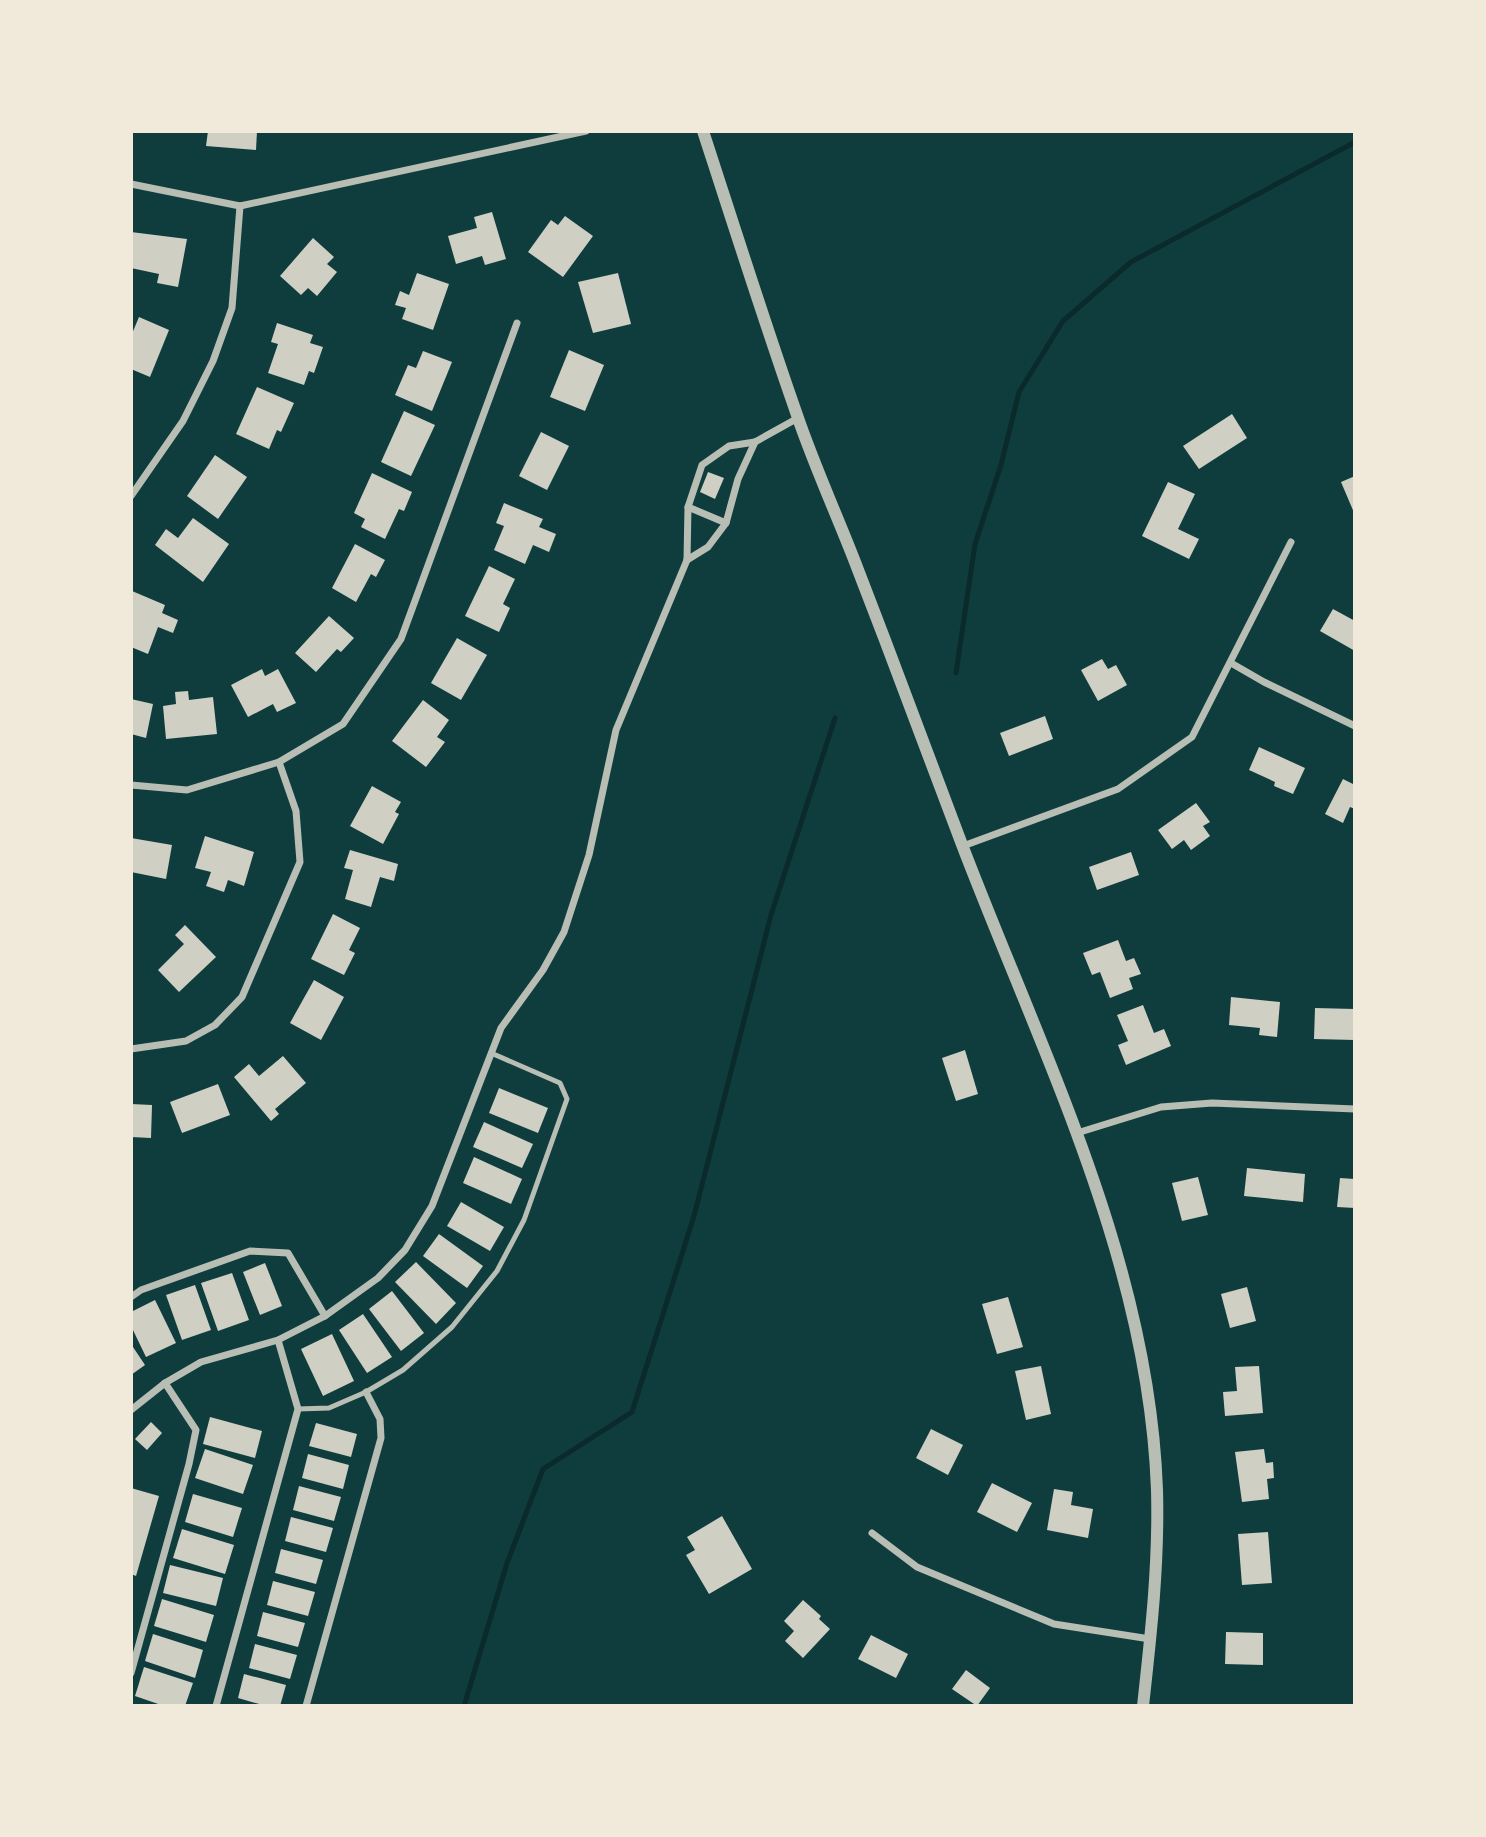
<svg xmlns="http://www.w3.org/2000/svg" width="1486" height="1837" font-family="'Noto Sans',sans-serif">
<rect width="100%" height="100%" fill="#0f3d3e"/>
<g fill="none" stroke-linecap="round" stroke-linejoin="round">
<!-- stream -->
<g stroke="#0a2a2b" stroke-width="5">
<path d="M956,673L975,544L1001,465L1019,392L1063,321L1131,262L1355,142"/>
<path d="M464,1706L507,1563L543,1469L632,1412L694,1216L771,915L835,718"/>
</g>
</g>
<!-- building -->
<g fill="#cfcfc3">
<path d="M208,131H257L256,150L206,146Z"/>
<path d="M492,212L506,259L485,265L482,256L456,264L448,236L477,228L474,217Z"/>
<path d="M565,216L593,236L563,277L528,252L551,220L558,225Z"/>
<path d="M131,232L187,239L178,287L157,283L159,274L131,268Z"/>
<path d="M313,238L334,257L327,264L337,272L317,296L308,288L301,295L280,276Z"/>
<path d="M417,273L449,284L433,330L402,319L406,308L395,305L400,291L409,295Z"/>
<path d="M618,273L631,324L593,333L578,282Z"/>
<path d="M139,317L169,330L150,377L131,369V336Z"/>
<path d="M277,323L313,335L310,343L323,347L314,373L309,371L304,385L268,373L278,344L271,342Z"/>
<path d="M569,350L604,365L585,411L550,397Z"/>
<path d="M423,351L452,362L432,411L395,395L408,365L416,368Z"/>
<path d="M257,387L294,403L281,432L277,430L269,449L236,434Z"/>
<path d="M404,411L435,425L411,476L381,462Z"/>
<path d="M1232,414L1247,438L1199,469L1183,446Z"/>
<path d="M541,432L569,446L547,490L519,476Z"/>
<path d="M215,455L247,477L218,519L187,496Z"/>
<path d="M708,472L724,478L715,499L700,492Z"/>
<path d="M372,473L412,492L404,511L399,509L385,539L361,527L365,519L354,513Z"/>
<path d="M1355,476V515L1341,482Z"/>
<path d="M1168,482L1195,494L1178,529L1199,539L1189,559L1142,536Z"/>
<path d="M504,503L543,519L539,527L556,534L549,552L533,545L525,564L494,550L504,526L496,523Z"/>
<path d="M193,518L229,544L203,582L155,545L166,529L178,538Z"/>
<path d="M355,544L385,560L376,577L371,574L356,602L332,588Z"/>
<path d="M489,566L515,579L503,604L510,608L499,632L465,616Z"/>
<path d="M132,591L165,605L162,613L178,620L173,633L158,627L148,654L131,647Z"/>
<path d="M1333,609L1355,621V651L1320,631Z"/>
<path d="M329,616L354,638L341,652L337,649L316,672L295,653Z"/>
<path d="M457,638L487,655L461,700L431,683Z"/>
<path d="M1102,659L1108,669L1116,665L1127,685L1098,701L1081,670Z"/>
<path d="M262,669L265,676L278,669L296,703L277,712L273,704L248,717L231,685Z"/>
<path d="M188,691L189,700L213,697L217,734L166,739L163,706L176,704L175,692Z"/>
<path d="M131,699L153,704L146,738L131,734Z"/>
<path d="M423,700L449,720L437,737L445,742L426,767L392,741Z"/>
<path d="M1045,716L1053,739L1009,756L1000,733Z"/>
<path d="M1259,747L1305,768L1293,794L1274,786L1275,782L1249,770Z"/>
<path d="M1343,779L1355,785V809L1350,807L1343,823L1325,814Z"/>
<path d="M372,786L401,802L395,812L399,814L383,844L350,826Z"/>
<path d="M1196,803L1210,822L1203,826L1210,836L1191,850L1184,840L1172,849L1158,830Z"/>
<path d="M205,836L254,852L244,886L228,880L224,892L206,886L211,872L195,868Z"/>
<path d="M131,838L172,845L166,879L131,872Z"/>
<path d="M350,850L398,864L394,881L380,877L371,907L345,899L353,870L344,868Z"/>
<path d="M1131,852L1139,875L1097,890L1089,867Z"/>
<path d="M333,914L360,928L349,950L355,953L344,975L311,959Z"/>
<path d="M185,925L216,957L179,992L158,970L184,944L175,935Z"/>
<path d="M1118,940L1126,961L1134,958L1141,974L1129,978L1133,989L1110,998L1100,972L1092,975L1083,953Z"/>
<path d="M314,980L344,997L321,1040L290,1023Z"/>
<path d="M1231,997L1280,1002L1277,1037L1259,1035L1260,1028L1229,1025Z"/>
<path d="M1143,1005L1154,1033L1164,1029L1171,1046L1126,1065L1118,1045L1128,1041L1117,1015Z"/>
<path d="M1315,1008L1355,1009V1040L1314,1039Z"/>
<path d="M965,1050L978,1094L956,1101L942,1058Z"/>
<path d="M283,1056L306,1083L275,1109L279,1114L271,1121L234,1077L249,1064L259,1076Z"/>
<path d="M218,1084L230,1115L182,1133L170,1102Z"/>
<path d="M499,1088L548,1108L538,1133L489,1113Z"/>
<path d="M131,1104L152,1105L151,1138L131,1137Z"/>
<path d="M484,1122L533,1144L522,1168L473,1147Z"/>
<path d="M474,1157L522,1179L511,1204L463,1183Z"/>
<path d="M1247,1168L1305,1174L1303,1202L1244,1196Z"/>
<path d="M1198,1177L1208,1215L1182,1221L1172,1183Z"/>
<path d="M1340,1178L1355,1179V1208L1337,1207Z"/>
<path d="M461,1202L504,1227L490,1251L447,1226Z"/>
<path d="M439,1234L483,1266L467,1288L423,1256Z"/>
<path d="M416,1262L456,1303L436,1324L395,1282Z"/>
<path d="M265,1263L282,1306L260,1315L243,1272Z"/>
<path d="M232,1273L249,1320L218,1331L201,1283Z"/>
<path d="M195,1285L211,1330L182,1340L166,1295Z"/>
<path d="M1247,1287L1256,1321L1230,1328L1221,1294Z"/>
<path d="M392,1291L424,1333L401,1351L369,1309Z"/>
<path d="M1008,1297L1023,1347L997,1354L982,1304Z"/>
<path d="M155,1300L176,1343L146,1357L131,1326V1312Z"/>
<path d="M363,1314L392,1357L367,1373L339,1330Z"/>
<path d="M332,1334L354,1381L323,1396L301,1349Z"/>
<path d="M131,1344L145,1365L131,1375Z"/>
<path d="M1041,1366L1051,1414L1026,1420L1015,1371Z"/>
<path d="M1259,1366L1263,1413L1225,1416L1223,1392L1237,1391L1235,1367Z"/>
<path d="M210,1417L262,1431L255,1458L203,1444Z"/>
<path d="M151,1422L162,1433L147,1450L135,1439Z"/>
<path d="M316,1423L357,1434L351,1457L309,1446Z"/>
<path d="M931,1429L963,1445L948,1475L916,1458Z"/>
<path d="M205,1449L253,1465L243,1494L195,1478Z"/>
<path d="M1264,1449L1266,1463L1273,1462L1274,1478L1267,1479L1269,1499L1242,1502L1235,1452Z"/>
<path d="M308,1454L349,1465L343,1489L302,1478Z"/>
<path d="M992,1483L1032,1503L1017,1532L977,1512Z"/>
<path d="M299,1486L341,1497L334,1521L293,1510Z"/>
<path d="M131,1488L159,1496L136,1576L131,1574Z"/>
<path d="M1054,1489L1073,1492L1071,1505L1093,1509L1088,1538L1047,1530Z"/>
<path d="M193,1494L242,1508L233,1537L185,1522Z"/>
<path d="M722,1516L752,1569L709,1594L686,1555L695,1550L687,1537Z"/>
<path d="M291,1517L333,1528L326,1552L285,1541Z"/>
<path d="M182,1529L234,1545L225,1574L173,1558Z"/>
<path d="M1268,1532L1272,1583L1242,1585L1238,1534Z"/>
<path d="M281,1549L323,1560L316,1584L275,1573Z"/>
<path d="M170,1565L223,1578L216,1606L163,1593Z"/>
<path d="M273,1581L315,1592L308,1616L267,1605Z"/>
<path d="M162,1599L214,1615L206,1642L154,1626Z"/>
<path d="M803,1600L821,1616L819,1619L830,1629L803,1658L785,1641L794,1631L784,1621Z"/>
<path d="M263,1612L305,1623L298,1647L257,1636Z"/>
<path d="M1226,1632L1263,1633V1665L1225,1664Z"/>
<path d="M153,1634L203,1650L195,1678L145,1661Z"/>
<path d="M871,1635L908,1654L896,1678L858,1659Z"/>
<path d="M255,1644L297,1655L290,1679L249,1668Z"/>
<path d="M144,1667L193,1683L185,1706H164L135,1696Z"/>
<path d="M966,1670L990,1688L977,1706L952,1689Z"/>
<path d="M244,1674L286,1685L280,1706H266L238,1698Z"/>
</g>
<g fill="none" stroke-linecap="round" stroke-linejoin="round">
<!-- service -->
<path stroke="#b8beb3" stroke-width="5" d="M298,1409L329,1408L366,1392L403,1370L452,1327L497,1271L524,1220L567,1099L560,1083L491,1053"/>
<!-- minor -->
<g stroke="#b8beb3" stroke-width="7">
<path d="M131,184L240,206L586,131"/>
<path d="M131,496L183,421L213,361L232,308L240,206"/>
<path d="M688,507L726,523"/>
<path d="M687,560L708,547L726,523L738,479L755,442"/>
<path d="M1231,663L1264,682L1355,726"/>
<path d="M131,785L187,790L279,762L343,724L401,639L517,323"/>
<path d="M963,846L1118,789L1192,737L1291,542"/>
<path d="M131,1049L186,1041L215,1025L242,997L300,862L296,811L279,762"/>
<path d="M1077,1133L1161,1107L1212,1103L1355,1109"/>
<path d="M131,1297L141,1290L250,1251L288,1253L325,1316"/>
<path d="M131,1410L165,1383L201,1362L278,1340L325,1316L378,1278L405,1250L432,1206L501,1028L543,970L564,932L589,855L616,730L687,560L688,507L702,465L729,446L755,442L798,418"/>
<path d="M872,1533L917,1567L1054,1624L1150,1639"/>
<path d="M131,1673L189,1464L196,1430L165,1383"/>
<path d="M216,1706L298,1409L278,1340"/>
<path d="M306,1706L381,1438L380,1419L366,1392"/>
</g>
<!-- tertiary -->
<path stroke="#b8beb3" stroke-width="12" d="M703,131C734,226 764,321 797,415C814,465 836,513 855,562C891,655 926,748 961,842C1041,1052 1149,1261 1157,1490C1159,1563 1151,1634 1143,1706"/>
</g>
<!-- border -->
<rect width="1486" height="1837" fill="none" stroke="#f1e9da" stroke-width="266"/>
</svg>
